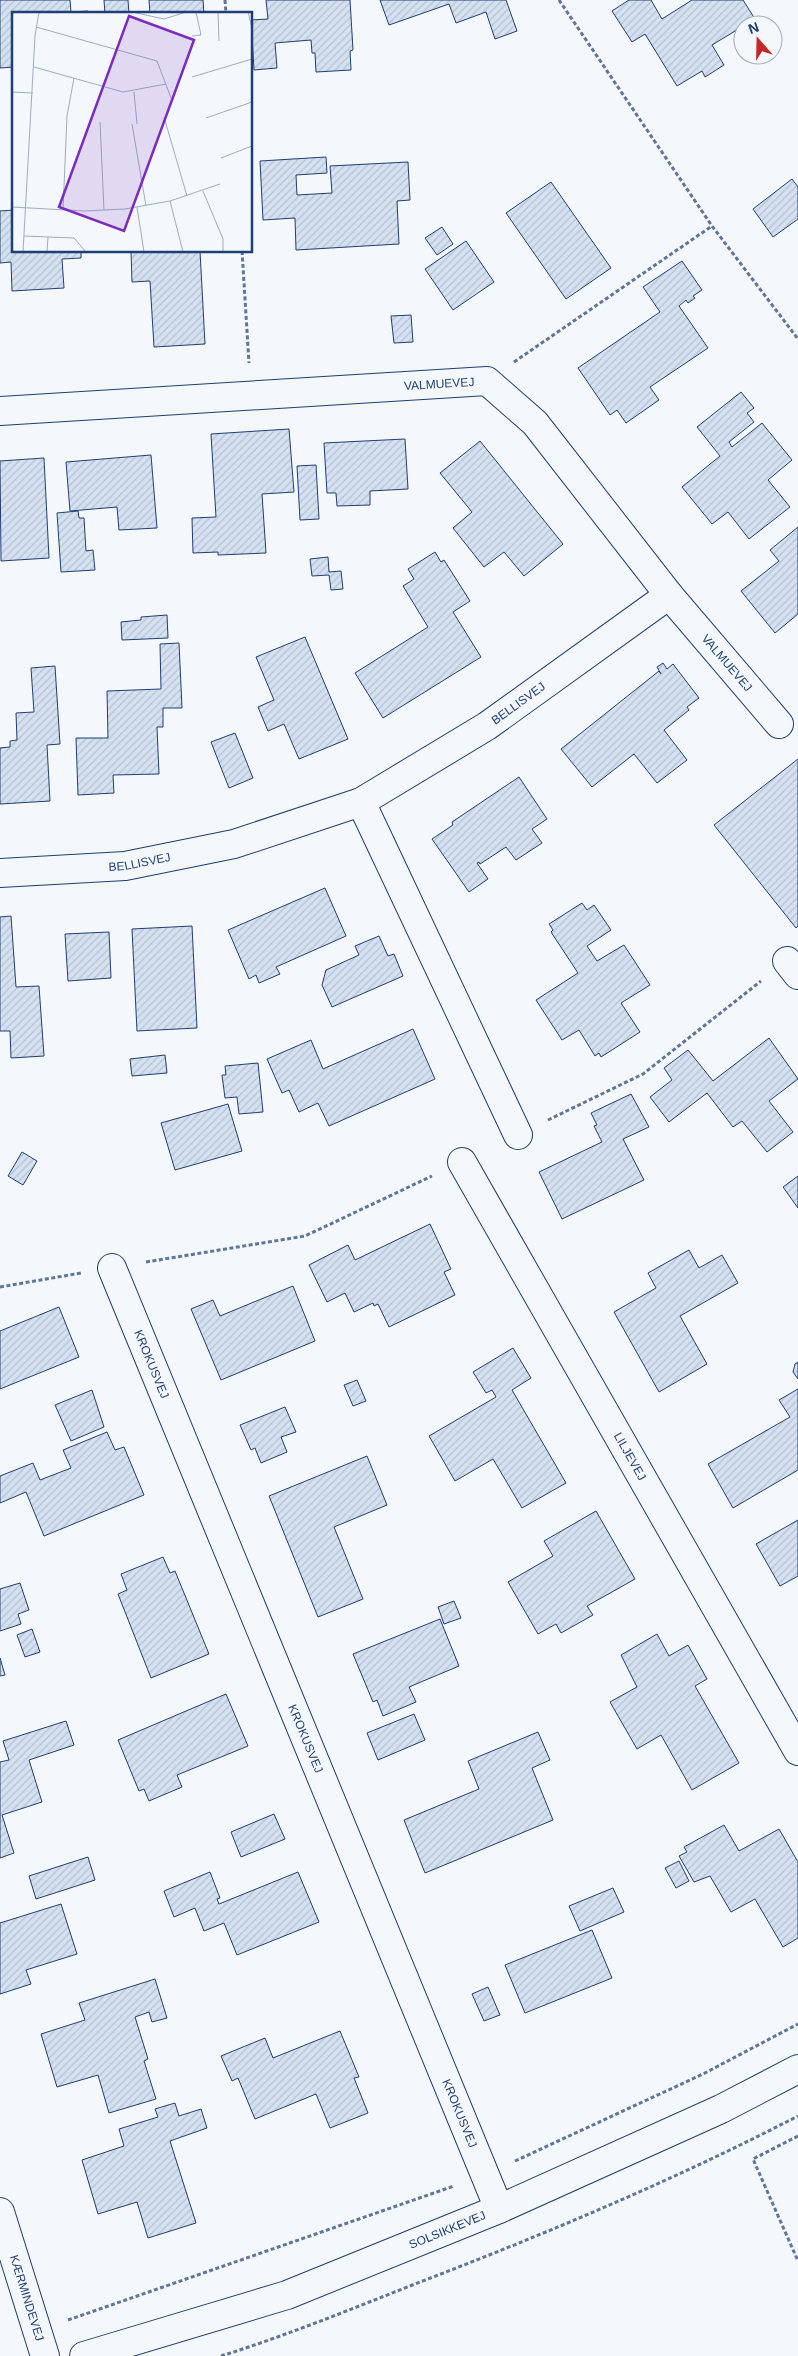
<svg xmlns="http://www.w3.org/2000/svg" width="798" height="2356" font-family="Arial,sans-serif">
<defs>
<pattern id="building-hatch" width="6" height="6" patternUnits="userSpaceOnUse" patternTransform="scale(1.25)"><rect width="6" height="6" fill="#d5e0f0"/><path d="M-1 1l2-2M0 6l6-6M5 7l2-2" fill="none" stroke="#b6c1d1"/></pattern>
</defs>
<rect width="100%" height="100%" fill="#f4f7fb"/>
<!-- building -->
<g fill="url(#building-hatch)" stroke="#1d3f73">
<path d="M0,0H70L71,12L88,11V14H14V67L0,68Z"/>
<path d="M104,0H128L129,14H105Z"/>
<path d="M149,0H203L204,14H150Z"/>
<path d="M266,0H350L353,50L350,51L351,70L316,72L315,53H312L311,40L275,43L277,68L254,70L251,20L268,19Z"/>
<path d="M380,0H506L517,31L495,39L486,12L456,23L449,4L389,25Z"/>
<path d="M629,0H651L662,19L692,0H743L755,19L712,45L724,65L705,77L702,71L677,86L645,34L632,42L612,11Z"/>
<path d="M326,157L327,173L296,175L297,195L332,193L330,166L408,162L410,200L397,201L399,244L296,250L295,218L263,220L260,161Z"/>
<path d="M792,179L798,187V219L773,237L753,209Z"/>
<path d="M551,182L611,268L566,299L506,213Z"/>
<path d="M14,210V251H81V258L62,259L64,288L12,291L11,262L0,263V211Z"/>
<path d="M442,227L453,244L437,255L425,238Z"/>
<path d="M466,241L494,282L453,310L425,269Z"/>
<path d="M131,251H200L205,344L154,347L150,281L132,282Z"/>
<path d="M682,261L702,290L693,296L695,298L688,303L686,300L679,306L708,348L650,387L659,400L626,423L617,410L610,415L578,368L660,312L643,287Z"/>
<path d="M411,315L413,342L394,343L391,316Z"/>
<path d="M741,392L754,408L747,413L754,422L729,442L732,447L762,423L792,460L768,480L790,507L749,539L728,512L712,524L682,487L720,456L697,427Z"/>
<path d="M289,429L294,492L262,494L266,553L218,555V552L193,553L192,518L216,517L211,434Z"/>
<path d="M405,439L408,489L370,491V505L337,506L336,493H327L324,443Z"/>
<path d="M480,441L563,544L524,576L504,552L484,567L453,528L472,512L440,473Z"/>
<path d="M151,455L157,528L119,530L117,507L70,511L66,462Z"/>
<path d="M44,458L49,558L1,561L0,461Z"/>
<path d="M316,465L319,519L300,520L297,466Z"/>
<path d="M78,511L79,518H84L86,551L93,550L95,570L61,572L57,513Z"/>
<path d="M798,527V614L775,633L741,591L779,561L770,550Z"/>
<path d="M435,552L441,562L444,560L470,601L453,612L481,657L383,718L355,673L428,627L403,586L414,579L408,569Z"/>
<path d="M328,557L329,572L341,571L343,589L331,590L329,575L312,576L310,559Z"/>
<path d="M167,615L168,638L122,640L121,622L141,620V617Z"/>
<path d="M305,637L348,739L299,759L284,724L268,731L258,707L274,700L256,657Z"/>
<path d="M179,643L182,708H163V727H157L159,774L113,775L114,793L78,795L76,738H108L107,691L161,689L160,644Z"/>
<path d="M663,663L667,669L673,664L699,698L687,707L689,710L664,730L687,760L657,783L634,754L592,787L561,749L659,671L661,674L657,667Z"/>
<path d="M55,666L60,744L47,745L50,801L0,804V748L10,747V741L17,740L16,713L34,712L31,668Z"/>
<path d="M235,733L253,778L229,788L211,742Z"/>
<path d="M798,759V926L796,928L714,825Z"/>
<path d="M519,777L547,819L532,829L542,843L516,860L506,847L480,864L479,862L477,863L488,879L469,892L432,839L453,825L452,822Z"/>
<path d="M325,888L346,936L276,967L280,974L259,983L256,975L249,979L228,930Z"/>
<path d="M582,903L587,910L594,905L611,930L587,946L597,961L624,945L650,985L621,1003L640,1032L601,1057L599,1053L595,1056L579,1030L562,1040L536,1000L578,973L551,932L553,930L549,924Z"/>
<path d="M11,916L16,987L39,986L44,1056L11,1058L10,1031H0V917Z"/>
<path d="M192,926L197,1028L137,1031L132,929Z"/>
<path d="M109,932L111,978L68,981L65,934Z"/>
<path d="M379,936L388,956L394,954L403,976L332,1007L322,985L326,970L359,955L355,946Z"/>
<path d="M413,1029L435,1079L329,1126L318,1103L299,1112L289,1090L282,1093L267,1059L311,1040L323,1069Z"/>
<path d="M769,1038L798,1079L769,1101L793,1132L767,1152L742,1121L733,1127L707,1093L669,1122L650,1097L672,1080L664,1068L688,1050L713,1081Z"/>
<path d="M165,1055L167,1073L132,1076L130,1059Z"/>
<path d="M258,1063L263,1112L239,1114L237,1097L225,1098L222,1075H226L225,1066Z"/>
<path d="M631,1094L649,1127L623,1139L644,1180L562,1219L539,1172L602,1142L594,1126L597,1125L591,1113Z"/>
<path d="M228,1104L242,1151L175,1170L161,1123Z"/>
<path d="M22,1152L37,1161L23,1185L8,1176Z"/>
<path d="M798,1176V1208L783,1187Z"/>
<path d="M430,1224L451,1269L444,1272L455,1295L389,1327L378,1304L374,1306L373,1303L354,1312L345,1293L327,1302L309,1265L348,1245L355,1260Z"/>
<path d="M689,1250L699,1268L722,1255L738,1283L680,1316L707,1364L659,1392L614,1312L656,1288L648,1273Z"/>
<path d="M293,1286L315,1341L221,1380L191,1309L213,1300L220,1316Z"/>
<path d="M59,1307L79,1357L0,1389V1331Z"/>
<path d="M513,1348L531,1378L512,1390L566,1483L522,1508L493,1459L455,1481L429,1436L496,1397L492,1390L486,1393L473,1372Z"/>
<path d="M798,1362V1379L793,1372L795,1364Z"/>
<path d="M357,1380L366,1401L353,1406L344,1385Z"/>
<path d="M798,1389V1470L733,1508L708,1464L790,1417L779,1400Z"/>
<path d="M92,1390L104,1427L71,1441L55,1405Z"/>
<path d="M285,1407L296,1432L281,1437L287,1452L261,1463L255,1448L251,1450L240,1425Z"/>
<path d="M107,1432L115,1450L124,1447L144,1495L44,1536L26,1492L0,1503V1476L33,1463L40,1480L71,1468L63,1450Z"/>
<path d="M367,1456L387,1505L334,1527L363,1599L318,1617L269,1496Z"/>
<path d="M596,1511L635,1579L587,1606L593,1615L561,1633L556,1624L538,1634L508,1582L553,1556L544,1541Z"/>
<path d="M798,1520V1576L780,1586L756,1544Z"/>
<path d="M163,1557L170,1573L175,1571L209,1654L151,1678L118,1594L127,1590L121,1574Z"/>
<path d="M20,1583L29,1610L18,1614L21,1624L0,1631V1589Z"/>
<path d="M454,1601L461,1618L444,1624L438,1607Z"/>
<path d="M440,1619L459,1666L409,1687L416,1702L383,1716L377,1700L373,1702L353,1654Z"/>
<path d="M32,1629L40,1652L25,1657L17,1635Z"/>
<path d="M657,1634L669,1656L688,1645L707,1679L695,1686L739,1763L692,1790L661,1735L637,1749L610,1702L637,1687L621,1655Z"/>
<path d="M0,1658L5,1675L0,1676Z"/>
<path d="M226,1694L248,1746L177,1775L182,1787L149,1801L144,1789L139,1791L118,1740Z"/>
<path d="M414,1714L425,1740L378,1760L367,1733Z"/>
<path d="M66,1721L74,1745L29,1760L42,1802L2,1815L14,1853L0,1858V1762L9,1760L3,1741Z"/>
<path d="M538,1732L550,1760L532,1768L553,1820L425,1873L404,1820L479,1789L468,1761Z"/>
<path d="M274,1814L285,1839L241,1857L231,1832Z"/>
<path d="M724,1825L739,1851L779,1829L798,1862V1938L783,1947L755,1899L731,1912L710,1876L694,1882L679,1856L687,1852L684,1847Z"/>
<path d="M88,1857L95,1880L36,1899L29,1876Z"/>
<path d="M679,1861L689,1881L676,1888L665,1868Z"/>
<path d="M210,1872L220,1898L217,1899L219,1904L298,1872L319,1922L237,1955L224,1923L204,1931L195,1908L174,1917L164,1891Z"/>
<path d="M613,1888L624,1912L580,1931L569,1906Z"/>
<path d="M61,1904L77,1954L26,1970L31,1984L0,1994V1923Z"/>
<path d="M592,1930L612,1978L525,2013L505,1965Z"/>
<path d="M155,1979L167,2018L152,2022L149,2012L135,2017L148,2059L144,2061L156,2099L109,2113L98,2075L57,2087L41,2034L85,2020L79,2003Z"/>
<path d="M488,1987L500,2015L484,2021L472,1994Z"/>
<path d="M340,2031L359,2077L354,2078L368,2113L330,2128L316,2094L255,2119L238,2078L232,2081L221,2056L265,2038L273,2058Z"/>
<path d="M175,2103L179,2116L201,2109L207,2128L170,2141L196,2223L148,2238L137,2202L98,2214L82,2160L124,2146L119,2129L158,2117L155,2109Z"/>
</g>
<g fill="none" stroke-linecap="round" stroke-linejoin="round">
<defs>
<g id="street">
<path id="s1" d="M0,411L487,381L535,423L669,595L779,724"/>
<path d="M361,802L518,1135"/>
<path id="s2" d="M0,873L125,866L234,844L361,802L487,726L669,595"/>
<path d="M787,961L798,975"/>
<path id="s3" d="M462,1162L798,1751"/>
<path id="s4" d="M112,1268L499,2209"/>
<path id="s5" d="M0,2212L45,2356"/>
<path id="s6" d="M84,2356L287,2295L499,2209L721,2109L798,2069"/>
</g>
</defs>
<!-- street casing -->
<use href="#street" stroke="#1d3f73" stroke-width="30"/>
<!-- path -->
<g stroke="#5e769c" stroke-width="3" stroke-dasharray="4 2.5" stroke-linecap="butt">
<path d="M225,0L226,14"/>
<path d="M559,0L712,226L798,339"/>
<path d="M242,251L249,363"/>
<path d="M514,362L712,226"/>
<path d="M548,1120L643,1074L761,981"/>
<path d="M146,1262L305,1236L432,1176"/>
<path d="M0,1287L81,1273"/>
<path d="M798,2136L753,2159L798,2261"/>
<path d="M515,2161L703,2074L798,2024"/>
<path d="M68,2320L454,2186"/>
<path d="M221,2356C288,2335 354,2308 420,2282C548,2233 676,2179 798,2116"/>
</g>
<!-- street -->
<use href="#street" stroke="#f4f7fb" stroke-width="28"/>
</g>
<g text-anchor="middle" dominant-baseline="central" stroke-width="4" stroke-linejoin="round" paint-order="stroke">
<!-- street labels -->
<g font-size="12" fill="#1d3f73" stroke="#f4f7fb">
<text stroke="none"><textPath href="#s1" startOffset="440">VALMUEVEJ</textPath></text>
<text stroke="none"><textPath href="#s1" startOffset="859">VALMUEVEJ</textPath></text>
<text stroke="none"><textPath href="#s2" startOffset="556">BELLISVEJ</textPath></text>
<text stroke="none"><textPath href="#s2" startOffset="140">BELLISVEJ</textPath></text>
<text stroke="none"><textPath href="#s4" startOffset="104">KROKUSVEJ</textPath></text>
<text stroke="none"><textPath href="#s3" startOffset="339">LILJEVEJ</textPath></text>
<text stroke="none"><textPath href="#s4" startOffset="509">KROKUSVEJ</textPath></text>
<text stroke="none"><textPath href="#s4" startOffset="914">KROKUSVEJ</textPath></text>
<text stroke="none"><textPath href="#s6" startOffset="385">SOLSIKKEVEJ</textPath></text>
<text stroke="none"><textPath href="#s5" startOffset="90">KÆRMINDEVEJ</textPath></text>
</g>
</g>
<!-- overview -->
<g transform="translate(12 12)">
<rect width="240" height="240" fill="#f4f7fb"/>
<path fill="none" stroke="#9eadc5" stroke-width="1" d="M120,0L152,7L174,0M206,0L207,29M236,0L240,16M24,15L145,49L159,86M180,24L189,23L184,0M22,55L111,80L154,72M180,65L240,47M0,80L21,81M122,80L125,112M152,105L175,184M194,106L240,90M88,110L92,198M120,112L134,194M209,146L240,134M191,179L211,227V240M158,189L171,240M0,195L72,199L113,197L158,189L208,172M125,195L132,240M51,198L55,104L62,66M12,224L62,226L74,240M11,240L23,24L27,0M35,240L36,225"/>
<path fill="#7b2cbf" fill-opacity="0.15" stroke="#7b2cbf" stroke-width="2.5" d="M117,4L182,28L112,219L47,195Z"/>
<rect width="240" height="240" fill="none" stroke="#1d3f73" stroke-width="2.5"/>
</g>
<!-- north arrow -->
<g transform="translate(758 40) rotate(340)"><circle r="24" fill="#f4f7fb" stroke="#9eadc5"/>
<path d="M0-4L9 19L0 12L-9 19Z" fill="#c62828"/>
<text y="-8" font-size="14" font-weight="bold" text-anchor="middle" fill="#1d3f73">N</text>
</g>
</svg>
